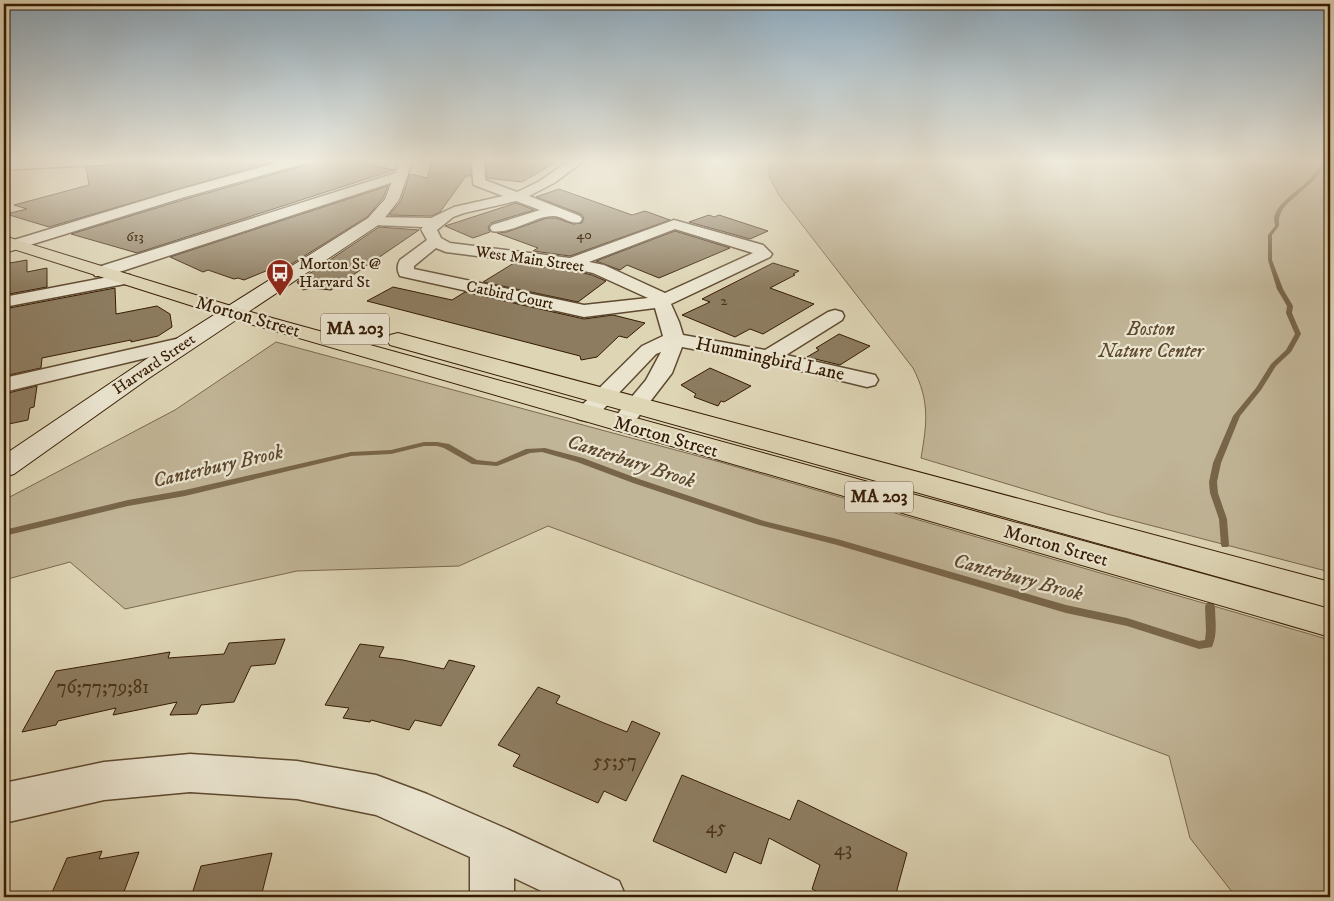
<svg xmlns="http://www.w3.org/2000/svg" width="1334" height="901" font-family="'IM FELL DW Pica',serif">
<rect width="100%" height="100%" fill="#ded5b5"/>
<filter id="stains"><feTurbulence type="fractalNoise" baseFrequency=".004" numOctaves="4"/><feColorMatrix values="0 0 0 0 .2 0 0 0 0 .09 0 0 0 0 .02 0 0 0 .5 -.17"/></filter>
<radialGradient id="worn" r=".72"><stop offset=".6" stop-color="#630" stop-opacity="0"/><stop offset="1" stop-color="#630" stop-opacity=".3"/></radialGradient>
<!-- green -->
<g fill="#c1b597" stroke="#7b684d">
<path d="M768,160H1330V572L1107,514L921,458C927,423 930,401 913,368L779,195L770,178Z"/>
<path d="M276,342L720,462L1330,640V897H1236L1190,838L1169,756L548,526L459,566L297,571L125,609L70,562L4,580V500L175,410Z"/>
</g>
<g fill="none" stroke-linecap="round" stroke-linejoin="round">
<!-- stream -->
<g fill="#786549" fill-rule="evenodd">
<path d="M1326,160L1329,161L1323,166L1320,173L1313,181L1288,203L1282,210L1279,218V226L1272,235V260L1283,289L1293,306L1292,313L1301,334L1291,352L1276,366L1261,390L1240,416L1221,463L1217,482L1218,493L1227,519L1229,545L1228,547H1222L1221,545L1219,519L1210,493L1209,482L1213,463L1233,416L1256,388L1271,364L1286,350L1295,334L1286,313L1287,306L1277,289L1268,260V235L1275,226C1275,223 1274,221 1274,218C1277,202 1301,189 1311,178C1317,172 1318,166 1326,160Z"/>
<path d="M424,442H437L449,444L477,460L496,462L526,449L545,448L583,458L639,479L764,521L837,539L1066,605L1127,618L1199,641L1205,640L1206,631L1205,606L1207,603L1210,602L1213,603L1215,606C1215,620 1218,633 1212,647L1199,649L1127,626L1066,613L837,545L759,525L633,483L577,462L542,452L530,453L497,466L472,464L444,448L437,446H424L391,454L351,456L185,496L128,506L4,536V530L128,500L185,490L351,452L391,450Z"/>
</g>
</g>
<!-- building -->
<g fill="#8d7c60" stroke="#351b03">
<path d="M226,160H279L49,227L6,214L27,209L14,205L89,185L86,167L116,164Z"/>
<path d="M310,160H352L394,170L137,253L71,234L186,199L307,165Z"/>
<path d="M431,160H470L471,176H466L440,212L431,216L389,215L401,201L410,174L428,178Z"/>
<path d="M486,160H560L522,182L487,178Z"/>
<path d="M388,186L383,198L367,217L285,268L283,264L244,280L238,278L234,279L208,270L203,272L170,257Z"/>
<path d="M559,189L632,215L645,211L670,220L570,256L533,251L538,248L497,233L507,232L547,218H556L573,224L582,223L584,218L581,214L536,197Z"/>
<path d="M516,203L534,210L491,223L488,227L490,232L473,238L445,226Z"/>
<path d="M709,215L714,217L719,215L768,231L750,239L689,222Z"/>
<path d="M379,227L419,230L331,290L311,288L303,290L297,282Z"/>
<path d="M675,231L730,248L659,278L627,265L620,270L596,261Z"/>
<path d="M27,260V272L47,268V287L4,295V264Z"/>
<path d="M514,263L571,270L592,275L606,281L578,302L483,282Z"/>
<path d="M773,263L799,271L793,274L795,275L770,288L814,304L763,334L750,329L735,337L682,315L710,302L702,299Z"/>
<path d="M393,287L452,300L465,292L584,319L613,315L645,323L627,338L619,336L597,357L581,360L580,356L367,301Z"/>
<path d="M115,288L116,314L157,306L170,314L172,327L158,336L131,342V340L42,358L41,368L4,376V309Z"/>
<path d="M839,334L870,346L840,365L807,357L819,350L816,348Z"/>
<path d="M710,368L751,386L724,402L721,401L718,406L694,397L696,394L681,385Z"/>
<path d="M37,386L34,407L30,408L28,420L4,425V394Z"/>
<path d="M285,639L275,664L251,666L234,702L201,705L197,714L170,715L177,702L113,715L116,708L58,721L56,725L22,732L56,671L170,652L168,658L224,654L229,643Z"/>
<path d="M360,644L384,647L379,657L403,660L444,669L449,660L475,666L441,726L415,720L409,730L371,720L370,722L343,718L349,708L325,705Z"/>
<path d="M538,687L560,696L556,703L604,723L627,732L632,721L660,733L626,801L604,791L598,803L513,766L520,755L498,745Z"/>
<path d="M682,775L790,820L798,800L907,853L895,897H827L812,889L820,865L769,838L761,864L734,852L726,873L653,841Z"/>
<path d="M102,851L99,859L139,852L122,897H50L67,858Z"/>
<path d="M272,853L261,897H191L201,866Z"/>
</g>
<g fill="none" stroke-linecap="round" stroke-linejoin="round">
<defs>
<g id="minor">
<path d="M40,160H119L113,164L4,170V162Z"/>
<path d="M287,160H308L306,163L185,197L4,253V243L175,191Z"/>
<path d="M472,160H484L485,180L517,192L538,182L570,160H585L554,183L529,196L580,216L582,219L580,222C570,225 563,216 553,216C538,215 509,235 492,231L490,228L492,225L540,210L516,201L464,213L453,217L437,230L441,238L450,243L570,258L674,220L763,245L772,254L770,257L671,304L679,322L683,335L765,350L828,312L835,310L842,312L844,316L842,320L786,355L875,375L878,380L875,385L867,387L768,363L682,347L672,373L629,429L621,431L613,429L609,424L646,380L661,352L656,354L594,419L586,421L578,419L574,414L578,409L642,346L663,336L655,308L584,317L400,276C397,271 397,265 400,260L427,240L421,229L423,227L374,225L369,224L367,221L369,218L374,217L431,218L454,207L503,196L474,185L473,182ZM675,229L753,253L665,293L604,265L589,262ZM436,248L446,252L571,268L593,273L648,298L584,305L414,269V266Z"/>
<path d="M402,171L406,172L408,175L406,178L107,276H95L93,272L95,268Z"/>
<path d="M124,274L130,275L133,279L130,283L4,307V297Z"/>
<path d="M185,337L192,339L195,343L192,347L4,392V378Z"/>
<path d="M190,754L297,761L376,775L427,794L507,829L619,881L626,897H554L514,878V897H470V857L376,815L297,799L190,792L104,800L4,823V783L104,762Z"/>
</g>
<path id="secondary" d="M400,160H413L399,200L380,224L149,378L14,474L4,477V455L179,337L368,218L385,199Z"/>
<g id="trunk">
<path d="M4,236L254,313L1330,609V637L240,321L4,246Z"/>
<path d="M398,333L1330,582V608L390,345L387,340L390,335Z"/>
</g>
</defs>
<!-- minor casing -->
<use href="#minor" stroke="#5f4a30" stroke-width="3"/>
<!-- secondary casing -->
<use href="#secondary" stroke="#351b03" stroke-width="2"/>
<!-- trunk casing -->
<use href="#trunk" stroke="#351b03" stroke-width="2"/>
<!-- minor -->
<use href="#minor" fill="#eae4cf" fill-rule="evenodd"/>
<!-- secondary -->
<use href="#secondary" fill="#eae4cf" fill-rule="evenodd"/>
<!-- trunk -->
<use href="#trunk" fill="#ded5b5" fill-rule="evenodd"/>
</g>
<!-- sky -->
<linearGradient id="sky" x2="0" y2="1"><stop stop-color="#8da8bb"/><stop offset="0.56" stop-color="#f0ecde"/><stop offset="1" stop-color="#f0ecde" stop-opacity="0"/></linearGradient>
<rect width="1334" height="287" fill="url(#sky)"/>
<!-- icons -->
<defs>
<symbol id="bus-pin" viewBox="-11 -11 22 30"><path d="M0 17L-7.5 6A9.5 9.5 0 1 1 7.5 6Z" fill="#8f2418" stroke="#eae4cf"/><path d="M-5-6H5V4H4V6H2V4H-2V6H-4V4H-5ZM-3.5-4V0h7V-4ZM-3.5 1.2v1.5H-2V1.2ZM2 1.2v1.5H3.5V1.2Z" fill="#fff"/></symbol>
</defs>
<g fill-rule="evenodd">
<use href="#bus-pin" x="264" y="257" width="32" height="43"/>
</g>
<g text-anchor="middle" dominant-baseline="central" stroke-width="4.5" stroke-linejoin="round" paint-order="stroke">
<!-- far-number labels -->
<g font-size="14" fill="#4b331a">
<text x="584" y="235">40</text>
<text x="135" y="237">613</text>
<text x="724" y="301">2</text>
</g>
<!-- far-street labels -->
<g font-size="16" fill="#351b03" stroke="#eae4cf">
<text transform="translate(530 259) rotate(8)">West Main Street</text>
<text transform="translate(510 295) rotate(12)">Catbird Court</text>
<text transform="translate(154 364) rotate(-34)">Harvard Street</text>
</g>
<!-- far-poi labels -->
<g font-size="16" fill="#351b03" stroke="#eae4cf" text-anchor="start">
<text x="299" y="264">Morton St @<tspan x="299" dy="18">Harvard St</tspan></text>
</g>
<!-- shield labels -->
<g fill="#eae4cf" stroke="#6b5740" stroke-width="1">
<rect x="321" y="313.5" width="68" height="31" rx="4"/>
<rect x="845" y="481.5" width="68" height="31" rx="4"/>
</g>
<g font-size="18" font-weight="bold" fill="#351b03">
<text x="355" y="329">MA 203</text>
<text x="879" y="497">MA 203</text>
</g>
<!-- street labels -->
<g font-size="19" fill="#351b03" stroke="#eae4cf">
<text transform="translate(248 317) rotate(16)">Morton Street</text>
<text transform="translate(770 359) rotate(12)">Hummingbird Lane</text>
<text transform="translate(666 437) rotate(16)">Morton Street</text>
<text transform="translate(1056 546) rotate(16)">Morton Street</text>
</g>
<!-- park labels -->
<g font-size="19" font-style="italic" fill="#5f492f" stroke="#eae4cf">
<text x="1151" y="329">Boston<tspan x="1151" dy="22">Nature Center</tspan></text>
</g>
<!-- near-number labels -->
<g font-size="19" fill="#4b331a">
<text x="103" y="687">76;77;79;81</text>
<text x="615" y="761">55;57</text>
<text x="716" y="827">45</text>
<text x="843" y="849">43</text>
</g>
<!-- water labels -->
<g font-size="20" font-style="italic" fill="#5c462c" stroke="#eae4cf">
<text transform="translate(631 462) rotate(18)">Canterbury Brook</text>
<text transform="translate(218 467) rotate(-13)">Canterbury Brook</text>
<text transform="translate(1018 578) rotate(15)">Canterbury Brook</text>
</g>
</g>
<!-- margin -->
<rect width="1334" height="901" fill="none" stroke="#ded5b5" stroke-width="20"/>
<rect x="5" y="5" width="1324" height="891" fill="none" stroke="#351b03" stroke-width="2.5"/>
<rect x="10" y="10" width="1314" height="881" fill="none" stroke="#351b03"/>
<rect width="100%" height="100%" filter="url(#stains)"/>
<rect width="100%" height="100%" fill="url(#worn)"/>
</svg>
